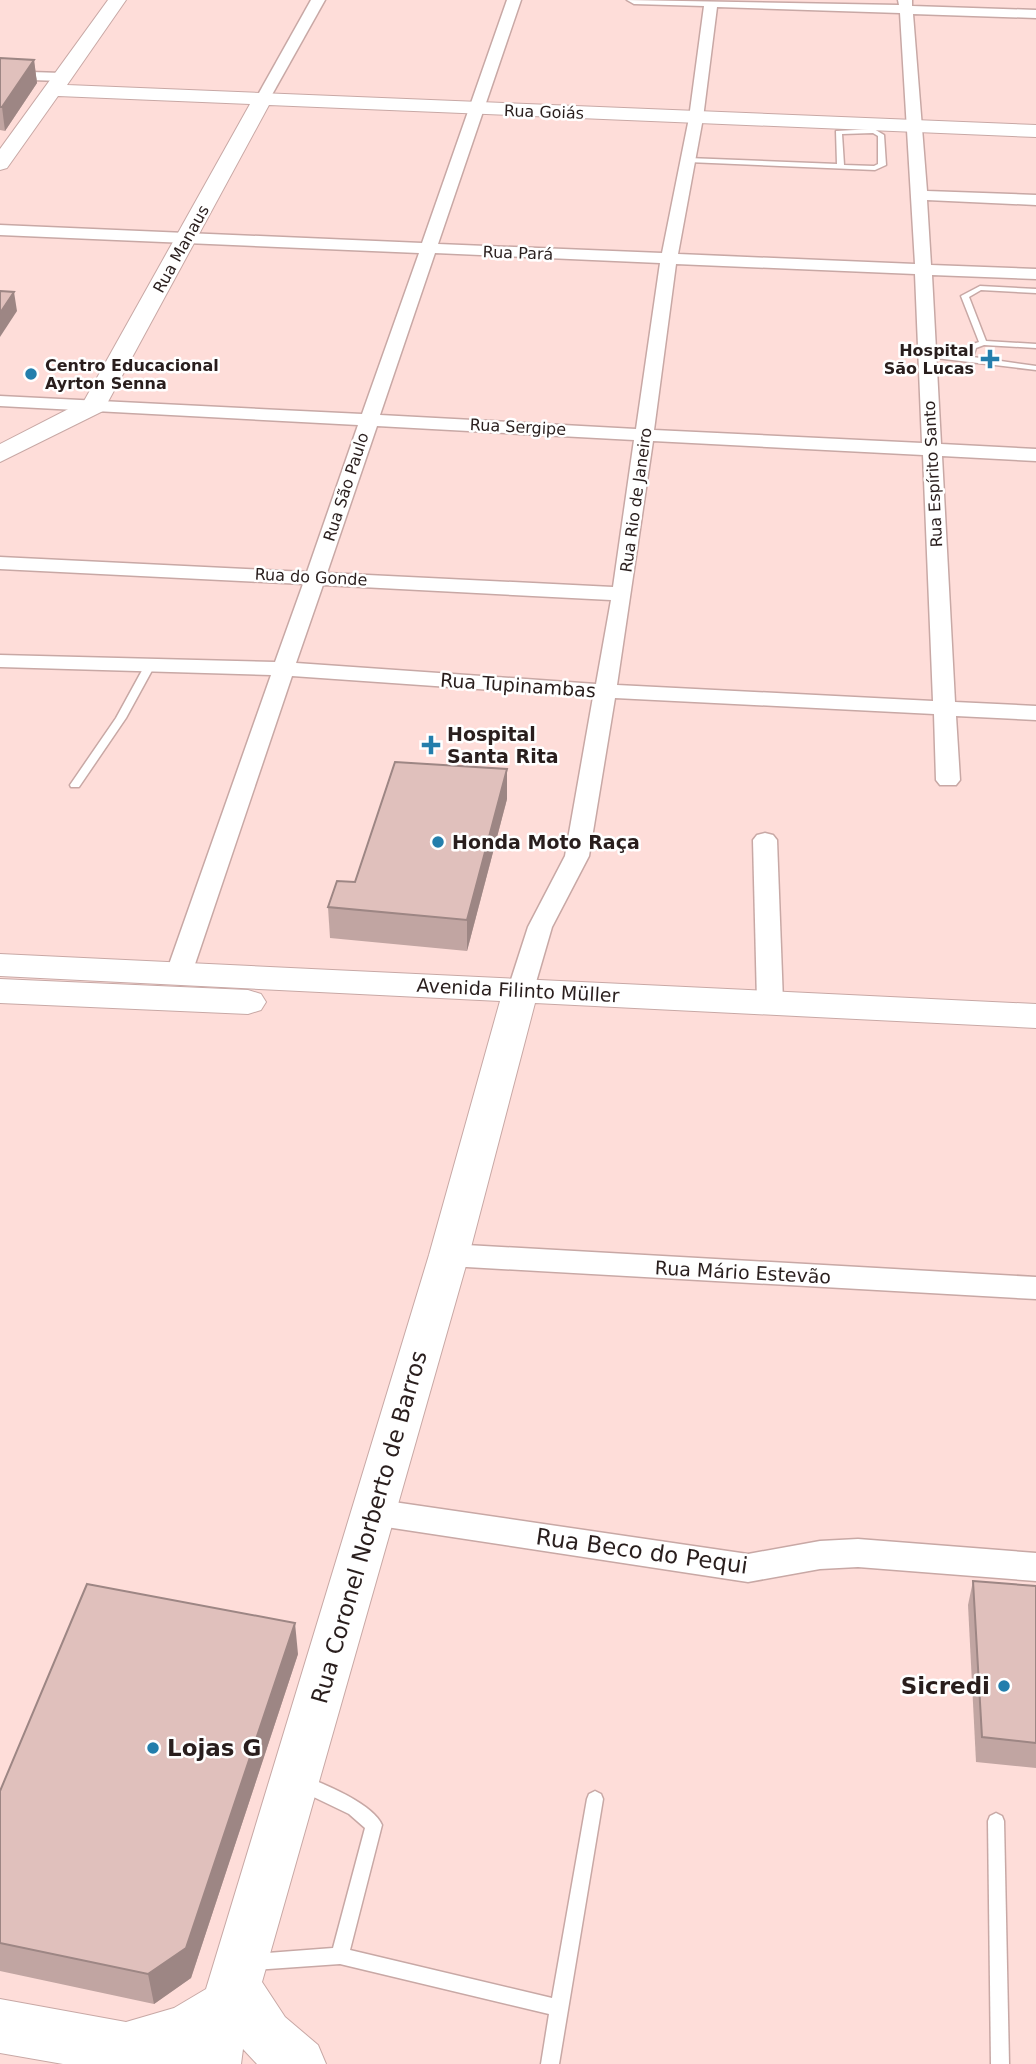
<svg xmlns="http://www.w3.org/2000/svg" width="1036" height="2064" font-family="'DejaVu Sans',sans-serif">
<rect width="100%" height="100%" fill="#feddd9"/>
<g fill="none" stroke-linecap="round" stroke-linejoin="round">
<defs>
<g id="lane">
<path d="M874,129L884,135L886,165L875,170L688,162L684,160L688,158L837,164L836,131ZM873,133L878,136V164L874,166L844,165L842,134Z"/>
<path d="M980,286L1036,289V293L981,290L969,297L986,341L1036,344V348L984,345L976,348L973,357L1036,366V370L927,357L923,355L927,353L965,356L970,345L979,342L961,296Z"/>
<path d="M150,662L155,665L126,718L79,787H71L70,785L116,718L145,665Z"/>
<path d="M303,1776C325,1784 373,1804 382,1825L350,1950L552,1998L587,1799L589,1794L595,1791L601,1794L603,1799L559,2064H541L549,2014L340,1964L254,1970L248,1968L245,1962L248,1956L254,1954L333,1948L365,1828L349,1814L297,1789L295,1784L297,1779Z"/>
<path d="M996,1813L1002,1816L1004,1821L1009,2064H991L988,1821L990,1816Z"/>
</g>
<g id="street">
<path d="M311,0H325L269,100L257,103L255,100Z"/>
<path d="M507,0H521L438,244L662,253L689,118L704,6L634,4L627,0L899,5L898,0H912V6L1036,10V18L913,14L927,191L1036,195V205L927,200L931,265L1036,269V279L932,275L941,444L1036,449V461L942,456L955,702L1036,706V720L956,716L960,780L956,785H940L936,780L934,714L615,698L589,856L552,927L534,989L530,995H512L508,989L528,927L565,856L593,697L292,676L192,973L188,979H170L166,973L271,675L0,667V655L275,662L303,584L0,569V557L307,572L358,425L0,406V396L362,414L419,253L0,235V225L422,243ZM717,7L900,13L915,264L678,254L703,118ZM435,253L660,263L636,429L380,415ZM676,264L915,274L922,443L654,430ZM377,426L634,440L613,587L327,573ZM653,441L923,455L933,701L617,685ZM323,585L611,600L596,684L296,663Z"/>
<path d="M0,71L62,73L69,77L62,81L0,79Z"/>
<path d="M765,833L773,835L777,840L783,1002L779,1008H761L757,1002L753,840L757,835Z"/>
<path d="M449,1244L1036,1277V1299L449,1266L439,1262L434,1255L439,1248Z"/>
<path d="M373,1499L748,1554L820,1541L858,1539L1036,1553V1581L858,1567L820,1569L748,1582L373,1525L362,1521L357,1512L362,1503Z"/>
</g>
<g id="secondary">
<path d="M108,0H126L67,85L1036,125V137L269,105L103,411L0,462V444L84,401L250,104L58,96L7,168L0,170V149Z"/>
<path d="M0,954L1036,1004V1028L535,1003L469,1255L262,1982L285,2017L318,2045L326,2064H257L243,2049L241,2064H63L0,2053V1999L126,2022L174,2008L206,1989L429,1255L500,1001L0,976Z"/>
<path d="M0,979L248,990L261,994L266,1002L261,1010L248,1014L0,1003Z"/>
</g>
</defs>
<!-- lane casing -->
<use href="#lane" stroke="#c8a8a5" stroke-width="3"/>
<!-- street casing -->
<use href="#street" stroke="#c8a8a5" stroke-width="3"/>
<!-- secondary casing -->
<use href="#secondary" stroke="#c8a8a5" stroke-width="2"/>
<!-- lane -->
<use href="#lane" fill="#fff" fill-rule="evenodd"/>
<!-- street -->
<use href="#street" fill="#fff" fill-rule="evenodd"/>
<!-- secondary -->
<use href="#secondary" fill="#fff" fill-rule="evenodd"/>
</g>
<!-- wall -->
<g fill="#c1a5a2">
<path d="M0,58L34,60L37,83L5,131L0,130Z"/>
<path d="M507,799L467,951L330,938L328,907L355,882Z"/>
<path d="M973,1581L1036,1586V1768L976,1762L968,1605Z"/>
<path d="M298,1654L191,1978L154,2004L0,1971V1791Z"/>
</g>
<!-- shaded-wall -->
<g fill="#9d8684">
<path d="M34,60L37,83L5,131L2,107Z"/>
<path d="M14,292L17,311L0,337V313Z"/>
<path d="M507,769V799L467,951V920Z"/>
<path d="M295,1623L298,1654L191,1978L154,2004L148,1974Z"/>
</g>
<!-- building -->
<g fill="#e0c0bc" stroke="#9d8684" stroke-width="2">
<path d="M0,58L34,60L2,107H0Z"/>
<path d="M0,291L14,292L0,313Z"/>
<path d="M395,762L507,769L467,920L328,907L337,881L355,882Z"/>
<path d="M973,1581L1036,1586V1743L982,1737Z"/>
<path d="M87,1584L295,1623L186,1948L148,1974L0,1943V1791Z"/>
</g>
<!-- markers -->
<g fill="#237eac" stroke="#fff" stroke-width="2.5">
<path d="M986.5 348.5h7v7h7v7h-7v7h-7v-7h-7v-7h7z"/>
<circle cx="31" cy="374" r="7"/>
<path d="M427.5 734.5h7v7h7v7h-7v7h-7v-7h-7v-7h7z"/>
<circle cx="438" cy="842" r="7"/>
<circle cx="1004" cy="1686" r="7"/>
<circle cx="153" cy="1748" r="7"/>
</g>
<g text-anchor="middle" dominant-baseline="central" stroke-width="5" stroke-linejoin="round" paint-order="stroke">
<!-- far-street labels -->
<g font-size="16" fill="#291e1d" stroke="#fff">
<text transform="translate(544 112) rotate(2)">Rua Goiás</text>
<text transform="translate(181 249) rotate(-61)">Rua Manaus</text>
<text transform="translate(518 253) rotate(2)">Rua Pará</text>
<text transform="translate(518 427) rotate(3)">Rua Sergipe</text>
<text transform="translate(933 474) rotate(-93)">Rua Espírito Santo</text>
<text transform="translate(346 487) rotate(-72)">Rua São Paulo</text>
<text transform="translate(636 500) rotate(-82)">Rua Rio de Janeiro</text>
<text transform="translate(311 577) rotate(3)">Rua do Gonde</text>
</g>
<!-- far-poi labels -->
<g font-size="16" font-weight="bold" fill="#291e1d" stroke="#fff" text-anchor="end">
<text x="974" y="350">Hospital<tspan x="974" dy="18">São Lucas</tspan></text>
<text x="45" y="365" text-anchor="start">Centro Educacional<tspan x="45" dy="18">Ayrton Senna</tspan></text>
</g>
<!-- street labels -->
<g font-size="19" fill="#291e1d" stroke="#fff">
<text transform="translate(518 685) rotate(4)">Rua Tupinambas</text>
<text transform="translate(518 990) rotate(3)">Avenida Filinto Müller</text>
<text transform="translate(743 1272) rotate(3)">Rua Mário Estevão</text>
</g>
<!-- poi labels -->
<g font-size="19" font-weight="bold" fill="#291e1d" stroke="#fff" text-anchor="start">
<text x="447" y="734">Hospital<tspan x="447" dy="22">Santa Rita</tspan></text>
<text x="452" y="842">Honda Moto Raça</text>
</g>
<!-- near-street labels -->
<g font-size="23" fill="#291e1d" stroke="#fff">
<text transform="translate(369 1527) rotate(-74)">Rua Coronel Norberto de Barros</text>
<text transform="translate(642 1551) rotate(8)">Rua Beco do Pequi</text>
</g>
<!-- near-poi labels -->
<g font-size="23" font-weight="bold" fill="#291e1d" stroke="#fff" text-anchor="end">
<text x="990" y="1686">Sicredi</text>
<text x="167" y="1748" text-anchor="start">Lojas G</text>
</g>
</g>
</svg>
